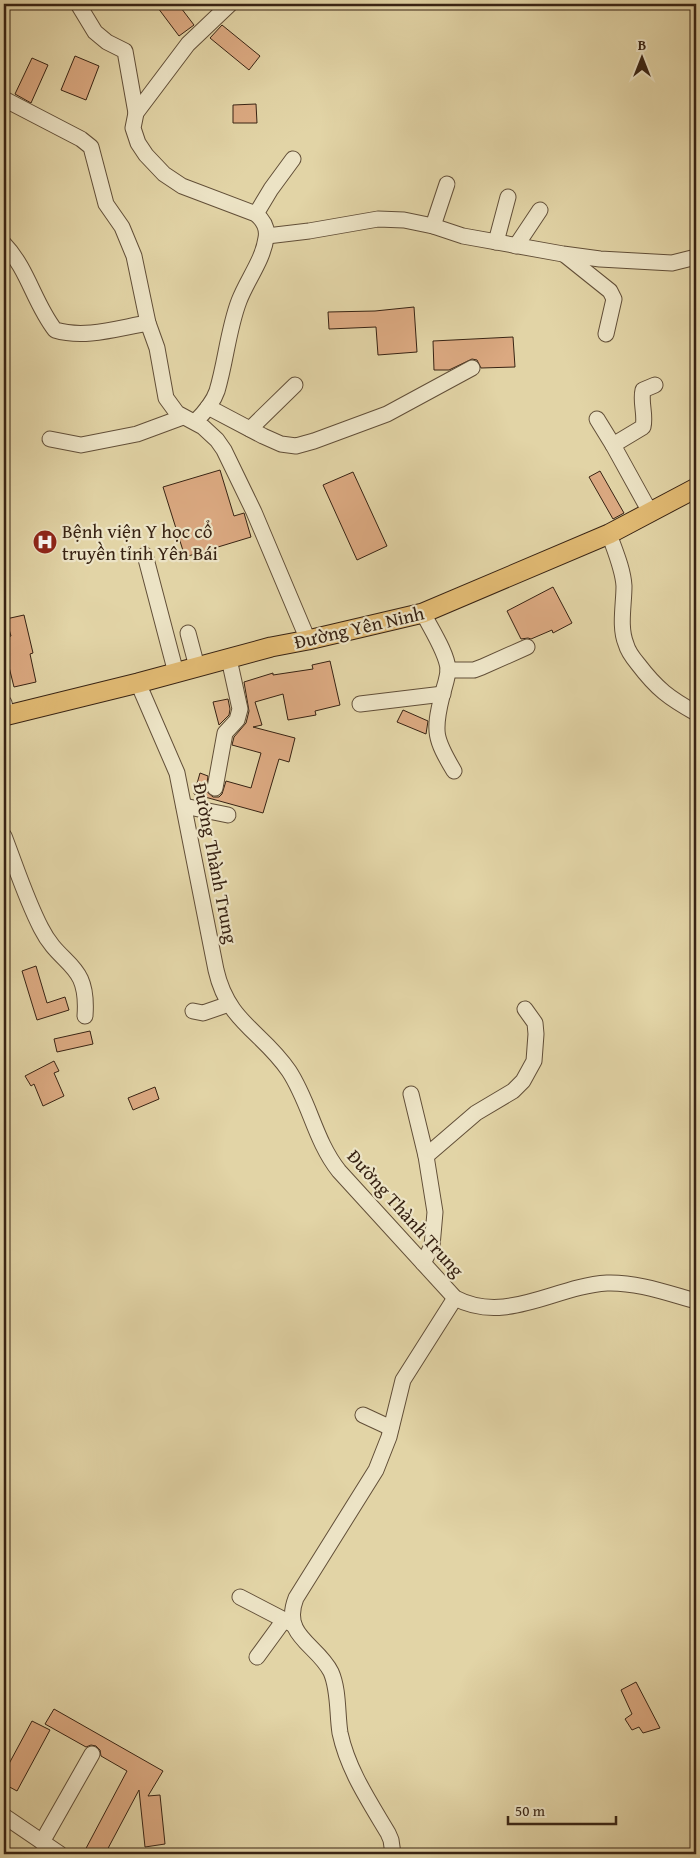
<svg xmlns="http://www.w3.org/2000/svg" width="700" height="1858" font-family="'Gentium Book Plus',serif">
<rect width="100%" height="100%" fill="#e2d4a6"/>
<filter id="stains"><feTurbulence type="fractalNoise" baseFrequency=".004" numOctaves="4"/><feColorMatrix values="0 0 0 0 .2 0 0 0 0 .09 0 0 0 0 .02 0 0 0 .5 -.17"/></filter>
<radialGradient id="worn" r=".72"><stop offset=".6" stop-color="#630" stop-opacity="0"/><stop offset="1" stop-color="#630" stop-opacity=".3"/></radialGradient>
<!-- building -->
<g fill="#dba981" stroke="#382313">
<path d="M155,4H178L194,25L179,36Z"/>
<path d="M222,25L260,56L249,70L210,38Z"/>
<path d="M75,56L99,66L86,100L61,90Z"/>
<path d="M32,58L48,65L31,103L15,94Z"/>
<path d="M256,104L257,123H233V105Z"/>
<path d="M414,307L417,352L378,355L376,327L329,329L328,312L375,311Z"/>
<path d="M513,337L515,367L481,368L477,360L472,359L449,370H434L433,341Z"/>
<path d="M220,470L234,516L244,513L251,537L185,557L163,487Z"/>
<path d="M600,471L624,513L613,519L589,477Z"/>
<path d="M353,472L387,546L357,560L323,485Z"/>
<path d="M553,587L572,623L553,633L552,630L531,639L528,638L521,639L507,611Z"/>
<path d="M24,615L33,653L30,654L36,682L14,687L7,659L4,660V638L11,636L6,619Z"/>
<path d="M330,661L340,705L315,711L316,715L288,720L283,694L255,702L262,725L253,727L295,738L289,762L279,759L263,813L194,794L200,773L208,776L206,791L213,797H219L222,794L226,781L251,788L261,753L232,745L234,737L246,723L249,711L244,682L273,673V675L313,669L312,665Z"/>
<path d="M228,699L230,709L229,715L219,725L213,702Z"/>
<path d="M403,710L428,721L426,734L397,722Z"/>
<path d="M36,966L47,1003L65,997L69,1010L37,1020L22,971Z"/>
<path d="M90,1031L93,1044L57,1052L54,1039Z"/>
<path d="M54,1061L59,1071L54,1073L64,1096L43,1106L34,1084L31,1086L25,1076Z"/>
<path d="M155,1087L159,1099L133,1110L128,1098Z"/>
<path d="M636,1682L660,1728L643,1733L639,1727L632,1730L625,1719L632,1714L621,1690Z"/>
<path d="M54,1709L163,1771L148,1796L160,1795L165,1844L145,1847L139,1790L105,1854H83L127,1771L101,1756L100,1750L96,1746L91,1745L86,1747L45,1724Z"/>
<path d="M32,1721L50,1730L17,1791L4,1784V1773Z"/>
</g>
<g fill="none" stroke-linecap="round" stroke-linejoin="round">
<defs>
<g id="minor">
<path d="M78,4L95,32L107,42L125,51L136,113"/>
<path d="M4,99L81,139L91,147L106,204L122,227L134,256L148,323L157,348L166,398L177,413L203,427L217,440L224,450L254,512L308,640"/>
<path d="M256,214L271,189L293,159"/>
<path d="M433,226L447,184"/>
<path d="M267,236L309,231L378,219L404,220L433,226L463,236L563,254L600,259L672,263L696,257"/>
<path d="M496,242L508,197"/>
<path d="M4,244C28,269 34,303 55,330C85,339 118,328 148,323"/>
<path d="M516,246L540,210"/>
<path d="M565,255L610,291L614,299L606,334"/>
<path d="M208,407L263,436L281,444L296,446L314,441L387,414L472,368"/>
<path d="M597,419L613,445"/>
<path d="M195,422C204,413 213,403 217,391C226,361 228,330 239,301C247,280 263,260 266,238C268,228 263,220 256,214L182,186L164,174L146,155L138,143L133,128L136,113L188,44L230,4"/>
<path d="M250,429L295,385"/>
<path d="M50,439L81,445L137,434L183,417"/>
<path d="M650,512L613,445L643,427C646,415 640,402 643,390L655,385"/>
<path d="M609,534C615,551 623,569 624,586C624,605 619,627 626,644C628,652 633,658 638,664C657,689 669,698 696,713"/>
<path d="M145,555L176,673"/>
<path d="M423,613C431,629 447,653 448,669C448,678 444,687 442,696C433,732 435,739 454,771"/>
<path d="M188,633L197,667"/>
<path d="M448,670H474L482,667L527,647"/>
<path d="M138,683L177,773L216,970C228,1023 262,1031 289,1071C310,1103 315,1141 339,1171L455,1298C506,1325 555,1286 607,1283C637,1282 667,1293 696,1301"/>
<path d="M4,703L7,715"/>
<path d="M360,704L443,694"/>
<path d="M215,788L225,733L237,720L240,709L229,659"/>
<path d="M184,806L228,815"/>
<path d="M4,836C16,867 26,899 41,928C61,968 89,961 85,1016"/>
<path d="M193,1011L203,1013L229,1004"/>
<path d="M411,1094L426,1156L435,1212L432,1246L423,1263"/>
<path d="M426,1156L476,1113L513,1091L523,1081L534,1061L536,1034L535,1023L525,1009"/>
<path d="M363,1415L391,1428"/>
<path d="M240,1597L294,1625"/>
<path d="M257,1657L284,1620"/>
<path d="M4,1816L60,1854"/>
<path d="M42,1842L92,1754"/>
<path d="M393,1854L391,1840L388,1833C369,1801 348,1770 340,1733C337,1714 339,1690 331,1672C317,1644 281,1636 296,1598L376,1470L389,1437L403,1380L455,1298"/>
</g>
<path id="major" d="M4,716L138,683L271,647L308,640L423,613L609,534L696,488"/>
</defs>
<!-- minor casing -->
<use href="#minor" stroke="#624f38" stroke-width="17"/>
<!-- major casing -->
<use href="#major" stroke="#382313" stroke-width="21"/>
<!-- minor -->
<use href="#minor" stroke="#ece3c5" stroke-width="15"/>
<!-- major -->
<use href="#major" stroke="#e1ba73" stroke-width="19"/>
</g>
<!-- icons -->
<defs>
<symbol id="hospital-disc" viewBox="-11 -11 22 22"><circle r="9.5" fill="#8f2418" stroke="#ece3c5"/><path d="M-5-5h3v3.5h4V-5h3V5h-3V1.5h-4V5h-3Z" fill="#fff"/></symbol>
</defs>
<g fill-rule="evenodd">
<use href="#hospital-disc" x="31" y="528" width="28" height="28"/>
</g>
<g text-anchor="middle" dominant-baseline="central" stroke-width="4.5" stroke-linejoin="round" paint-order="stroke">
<!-- poi labels -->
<g font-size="19" fill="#382313" stroke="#ece3c5" text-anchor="start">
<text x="62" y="531">Bệnh viện Y học cổ<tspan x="62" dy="22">truyền tỉnh Yên Bái</tspan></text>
</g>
<!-- street labels -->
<g font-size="19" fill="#382313" stroke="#ece3c5">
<text transform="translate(359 627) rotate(-13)">Đường Yên Ninh</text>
<text transform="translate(216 863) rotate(79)">Đường Thành Trung</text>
<text transform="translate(406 1213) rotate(48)">Đường Thành Trung</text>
</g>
</g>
<!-- margin -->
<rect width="700" height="1858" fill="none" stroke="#e2d4a6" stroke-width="20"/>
<rect x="5" y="5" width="690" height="1848" fill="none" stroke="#382313" stroke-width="2.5"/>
<rect x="10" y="10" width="680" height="1838" fill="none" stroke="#382313"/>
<!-- north arrow -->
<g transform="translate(642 58)" stroke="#ece3c5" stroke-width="4" paint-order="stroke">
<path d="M0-4L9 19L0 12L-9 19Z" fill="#382313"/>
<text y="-8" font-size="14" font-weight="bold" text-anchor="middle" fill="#382313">B</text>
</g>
<!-- scale -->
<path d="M508 1816v8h108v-8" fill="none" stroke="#382313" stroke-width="2.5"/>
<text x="515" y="1816" font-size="15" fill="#382313" stroke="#ece3c5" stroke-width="4" paint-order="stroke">50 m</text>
<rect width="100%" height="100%" filter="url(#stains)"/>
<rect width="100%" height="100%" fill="url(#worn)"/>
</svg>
